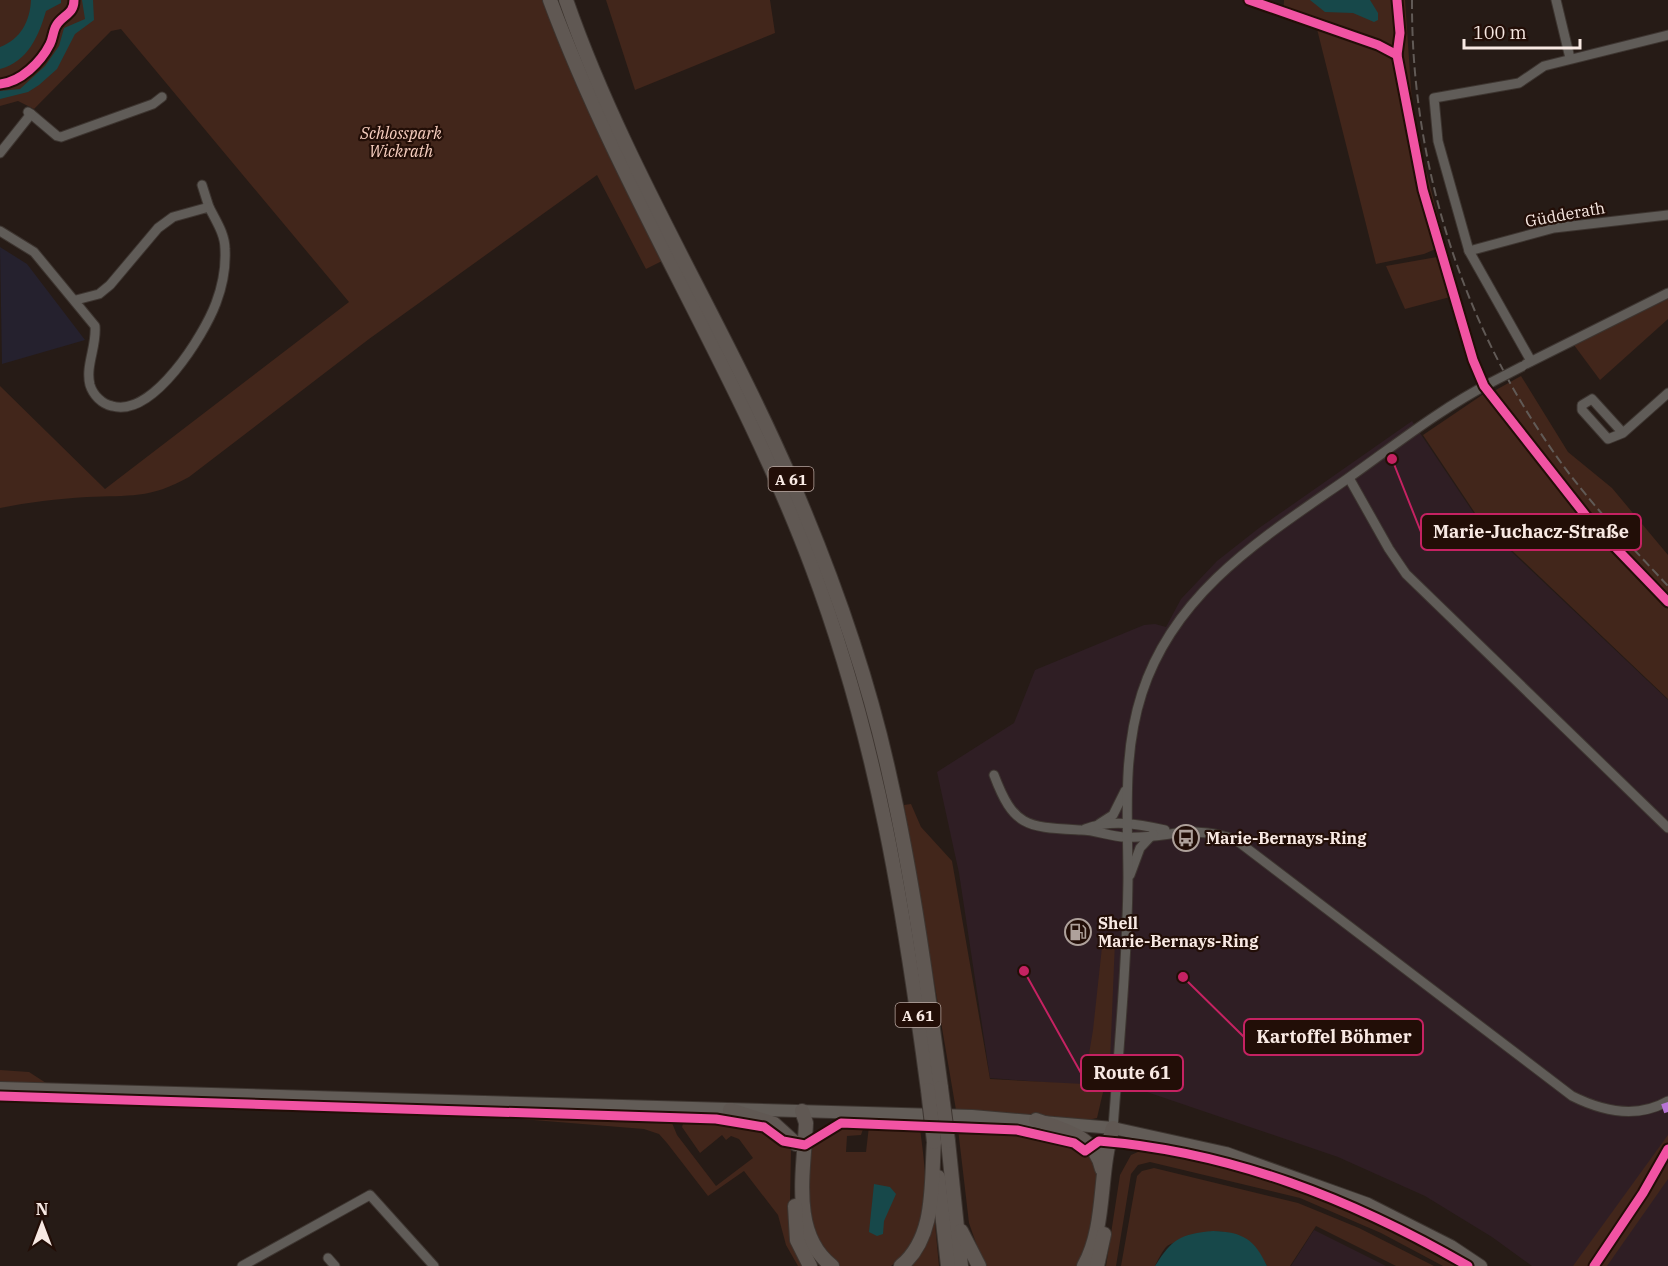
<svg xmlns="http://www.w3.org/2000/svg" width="1668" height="1266" font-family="'IBM Plex Serif',serif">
<rect width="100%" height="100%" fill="#261b16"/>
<!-- industrial -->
<g fill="#2f1e24">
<path d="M1412,421L1479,521L1668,700V1266H1532L1492,1237L1425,1196L1338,1157L1141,1090L990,1078L959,873L937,772L1014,723L1035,670L1144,625L1155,624L1166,627L1181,599L1217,561L1259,528Z"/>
<path d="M1314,1230L1386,1266H1291Z"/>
</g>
<!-- education -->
<path fill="#25212e" d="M0,247L27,264L85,340L2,364Z"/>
<!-- green -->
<g fill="#42261b">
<path d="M0,0H542C576,90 617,176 662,261L646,269L597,175L369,339L189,477C150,499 129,495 87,497C57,499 29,502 0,508V386L105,489L349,302L121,29L111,31L34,109L18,101L0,106Z"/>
<path d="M606,0H770L775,33L635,90Z"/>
<path d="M1284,0H1405L1413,118L1445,245L1424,254L1376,264L1317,29L1283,17Z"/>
<path d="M1437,257L1450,297L1405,309L1386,266Z"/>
<path d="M1668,299V319L1600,380L1574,345Z"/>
<path d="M1521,376L1568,452L1612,488L1668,555V699L1479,519L1423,435L1488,391H1494Z"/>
<path d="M911,804L921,827L952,861L990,1079L1084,1084L1093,1030L1102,947L1115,941L1110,1062L1097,1118L1088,1120L956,1110L904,805Z"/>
<path d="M0,1070L29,1072L46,1083L0,1082Z"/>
<path d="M521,1114L670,1118L677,1135L716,1186L753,1158L739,1139L731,1136L726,1140L722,1135L700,1153L682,1127L684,1120C710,1121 780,1123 791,1150L790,1202L804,1266H798L786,1245L778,1215L744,1171L708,1196L667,1143L659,1134L644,1129L521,1119Z"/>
<path d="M837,1126H862L863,1129L861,1135L847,1136L846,1152H866L869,1126L920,1129C926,1173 936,1239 891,1266C876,1266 854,1266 840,1266C800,1253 809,1178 810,1146Z"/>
<path d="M958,1129C996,1131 1055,1128 1084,1154L1090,1150C1092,1155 1097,1162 1098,1167C1102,1188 1088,1247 1079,1266H984L969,1223Z"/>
<path d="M1668,1135V1179L1607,1266H1573Z"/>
<path d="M1147,1148C1265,1169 1359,1208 1463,1266H1443L1381,1233L1300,1198L1150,1162L1138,1165L1131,1174L1116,1266H1106L1120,1175L1131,1155Z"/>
<path d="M1154,1168L1298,1203L1359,1228L1434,1266H1396L1316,1226L1290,1266H1267C1249,1231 1219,1224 1185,1239C1180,1241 1171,1243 1167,1246C1162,1251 1158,1260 1155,1266H1121L1137,1176L1142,1171Z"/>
<path d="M934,1213L939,1266H905Z"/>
</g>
<!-- water -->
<g fill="#17484a">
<path d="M31,0H61V3L46,11C39,35 28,62 0,69V47C21,39 30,21 31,0Z"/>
<path d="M82,0H93L94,20L75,34L57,69L39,85L28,92L0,99V91L20,89L45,66L59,46L64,28L85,19Z"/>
<path d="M1310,0H1370L1378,13V20L1374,22L1353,13L1325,12Z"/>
<path d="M874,1184L890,1187L896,1194L884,1221L883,1234L877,1236L869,1232Z"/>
<path d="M1213,1231C1243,1232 1254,1239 1267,1266H1155C1172,1239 1180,1234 1213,1231Z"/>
</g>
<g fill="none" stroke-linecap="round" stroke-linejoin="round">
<defs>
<g id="minor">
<path d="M1249,0L1378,45L1397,55"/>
<path d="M1556,0L1570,58"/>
<path d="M31,114L57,136L61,137L153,104L162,97"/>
<path d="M0,153L31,114L28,112"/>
<path d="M202,185L209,207"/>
<path d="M0,231L34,252L95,326C97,346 85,366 90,385C93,395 102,404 112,406C153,418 204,335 216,303C222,287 226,267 225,249C225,234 216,221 209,207L173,217L158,228L110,285L99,294L76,300"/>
<path d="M1469,251L1554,228L1668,215"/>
<path d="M1531,361L1469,251L1438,141L1434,98L1519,83L1544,66L1668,35"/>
<path d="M1526,364L1668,293"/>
<path d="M1623,433L1592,399L1582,405V410L1608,439L1623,433L1668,393"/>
<path d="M1349,478L1389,549L1406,574L1668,828"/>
<path d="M994,775C1014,828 1027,827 1081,830C1096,830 1111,837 1126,837C1169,839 1190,823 1236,840L1572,1096C1602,1111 1637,1119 1668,1101"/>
<path d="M1099,824L1113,815L1125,791"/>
<path d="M1085,829C1112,819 1138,824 1165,830"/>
<path d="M1130,875L1140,848L1153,834"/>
<path d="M1113,1128C1119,1046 1127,962 1128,880C1128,818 1122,754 1142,693C1175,591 1264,537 1347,479C1395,445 1440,409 1492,382"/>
<path d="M328,1258L335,1266"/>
<path d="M242,1266L370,1195L434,1266"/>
</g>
<path id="major" d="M0,1088L972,1116L1113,1128L1226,1153L1368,1204L1451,1246L1481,1266"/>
<g id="highway">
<path d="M550,0C623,196 739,372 812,567C877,740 904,909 928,1090"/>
<path d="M566,0C624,167 721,318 791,480C832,575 868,676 890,778C913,880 927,984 941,1088"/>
<path d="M730,1110L774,1124L796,1144"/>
<path d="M802,1111L806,1123C804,1170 790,1234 832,1266"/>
<path d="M1036,1120C1064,1130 1095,1136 1102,1169"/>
<path d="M948,1141L961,1266"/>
<path d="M938,1177L948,1266"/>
<path d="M795,1206L797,1240L810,1266"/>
<path d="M961,1231L979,1266"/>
<path d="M901,1266C936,1237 931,1184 934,1142"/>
<path d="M1084,1266C1107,1225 1098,1172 1113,1128"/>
<path d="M1097,1266L1104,1234"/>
</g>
</defs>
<!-- minor casing -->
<use href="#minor" stroke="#3d3530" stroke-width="11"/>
<!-- major casing -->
<use href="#major" stroke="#3d3530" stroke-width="14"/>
<!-- highway casing -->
<use href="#highway" stroke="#3d3530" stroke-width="16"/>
<!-- minor -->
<use href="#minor" stroke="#605c58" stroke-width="9"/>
<!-- major -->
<use href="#major" stroke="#625c57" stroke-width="12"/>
<!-- highway -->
<use href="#highway" stroke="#605853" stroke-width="14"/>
<!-- rail -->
<path stroke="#615a56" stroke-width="2" stroke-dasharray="9 4.5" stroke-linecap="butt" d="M1412,0C1411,157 1459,315 1548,444C1582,495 1626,541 1668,586"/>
<defs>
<path id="minor-bridge" d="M1492,382L1523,366"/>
<g id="highway-bridge">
<path d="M941,1088L948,1141"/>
<path d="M928,1090L934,1142"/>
</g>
</defs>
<!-- minor-bridge casing -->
<use href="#minor-bridge" stroke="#3d3530" stroke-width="11" stroke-linecap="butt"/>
<!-- highway-bridge casing -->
<use href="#highway-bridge" stroke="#3d3530" stroke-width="16" stroke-linecap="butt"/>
<!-- minor-bridge -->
<use href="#minor-bridge" stroke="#605c58" stroke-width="9"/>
<!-- highway-bridge -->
<use href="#highway-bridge" stroke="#605853" stroke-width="14"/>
<!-- quiet -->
<path stroke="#b673d3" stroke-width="8" stroke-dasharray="15 8" stroke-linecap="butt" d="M1665,1103L1668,1112"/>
<defs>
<g id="cycleway">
<path d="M1249,0L1378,45L1397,55"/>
<path d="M1397,0L1400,33L1397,55L1423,190L1473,360L1484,386L1590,521L1668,602"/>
<path d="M0,84C21,82 41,62 50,44C53,38 53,31 56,26C62,15 74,15 74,0"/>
<path d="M0,1096L716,1119L764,1127L783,1141L805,1145L841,1123L1017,1130L1074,1143L1085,1151L1099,1141C1232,1152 1352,1199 1468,1266"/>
<path d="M1594,1266L1643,1193L1668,1149"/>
</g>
</defs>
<!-- cycleway casing -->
<use href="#cycleway" stroke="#220e07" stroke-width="13"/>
<!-- cycleway -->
<use href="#cycleway" stroke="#f153a3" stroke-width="9"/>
</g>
<!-- icons -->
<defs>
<symbol id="bus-ring" viewBox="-11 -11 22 22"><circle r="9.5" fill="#220e07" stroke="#aea19b" stroke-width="1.5"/><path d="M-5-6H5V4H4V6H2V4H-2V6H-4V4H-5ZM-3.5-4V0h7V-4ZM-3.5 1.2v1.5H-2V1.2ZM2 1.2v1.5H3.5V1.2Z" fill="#aea19b"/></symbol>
<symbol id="fuel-ring" viewBox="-11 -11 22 22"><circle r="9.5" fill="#220e07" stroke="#aea19b" stroke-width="1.5"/><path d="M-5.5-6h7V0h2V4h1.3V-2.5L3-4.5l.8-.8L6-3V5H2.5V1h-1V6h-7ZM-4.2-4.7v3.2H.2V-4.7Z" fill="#aea19b"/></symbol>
</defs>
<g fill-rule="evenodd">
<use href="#bus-ring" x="1171" y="823" width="30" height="30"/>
<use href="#fuel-ring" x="1063" y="917" width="30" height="30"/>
</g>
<g text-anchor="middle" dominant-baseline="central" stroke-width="4.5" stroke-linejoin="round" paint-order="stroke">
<!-- shield labels -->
<g fill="#220e07" stroke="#b8a7a1" stroke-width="1.5">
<rect x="768.5" y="467" width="45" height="24" rx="4.5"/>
<rect x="895.5" y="1003" width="45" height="24" rx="4.5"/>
</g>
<g font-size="15" font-weight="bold" fill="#f8e9e3">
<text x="791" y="479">A 61</text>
<text x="918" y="1015">A 61</text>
</g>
<!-- park labels -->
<g font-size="16" font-style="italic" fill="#f8cfc0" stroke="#220e07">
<text x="401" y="133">Schlosspark<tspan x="401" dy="18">Wickrath</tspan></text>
</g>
<!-- street labels -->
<g font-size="16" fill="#f8e9e3" stroke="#220e07">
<text transform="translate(1565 214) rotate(-10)">Güdderath</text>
</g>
<!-- poi labels -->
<g font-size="16" font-weight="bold" fill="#f8e9e3" stroke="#220e07" text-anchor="start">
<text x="1206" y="838">Marie-Bernays-Ring</text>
<text x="1098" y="923">Shell<tspan x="1098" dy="18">Marie-Bernays-Ring</tspan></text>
</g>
</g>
<!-- callouts -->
<path fill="none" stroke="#c52262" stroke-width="2" d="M1392 459L1421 532M1183 977L1244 1037M1024 971L1081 1073"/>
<g fill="#c52262" stroke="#220e07" stroke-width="2">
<circle cx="1392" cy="459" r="6"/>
<circle cx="1183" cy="977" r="6"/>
<circle cx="1024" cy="971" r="6"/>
</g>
<g fill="#220e07" stroke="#c52262" stroke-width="2">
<rect x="1421" y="514" width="220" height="36" rx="6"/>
<rect x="1244" y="1019" width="179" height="36" rx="6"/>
<rect x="1081" y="1055" width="102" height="36" rx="6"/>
</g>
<g font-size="18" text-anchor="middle" font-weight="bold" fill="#f8e9e3">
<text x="1531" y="538">Marie-Juchacz-Straße</text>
<text x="1334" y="1043">Kartoffel Böhmer</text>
<text x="1132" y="1079">Route 61</text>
</g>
<!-- north arrow -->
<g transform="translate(42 1224)" stroke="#220e07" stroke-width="4.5" paint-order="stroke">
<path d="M0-4.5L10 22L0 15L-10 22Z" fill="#f8e9e3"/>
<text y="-9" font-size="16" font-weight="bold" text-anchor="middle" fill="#f8e9e3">N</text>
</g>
<!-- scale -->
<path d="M1464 39v9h116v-9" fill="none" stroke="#f8e9e3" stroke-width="3"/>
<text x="1473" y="39" font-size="18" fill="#f8e9e3" stroke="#220e07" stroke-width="4.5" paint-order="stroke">100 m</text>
</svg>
